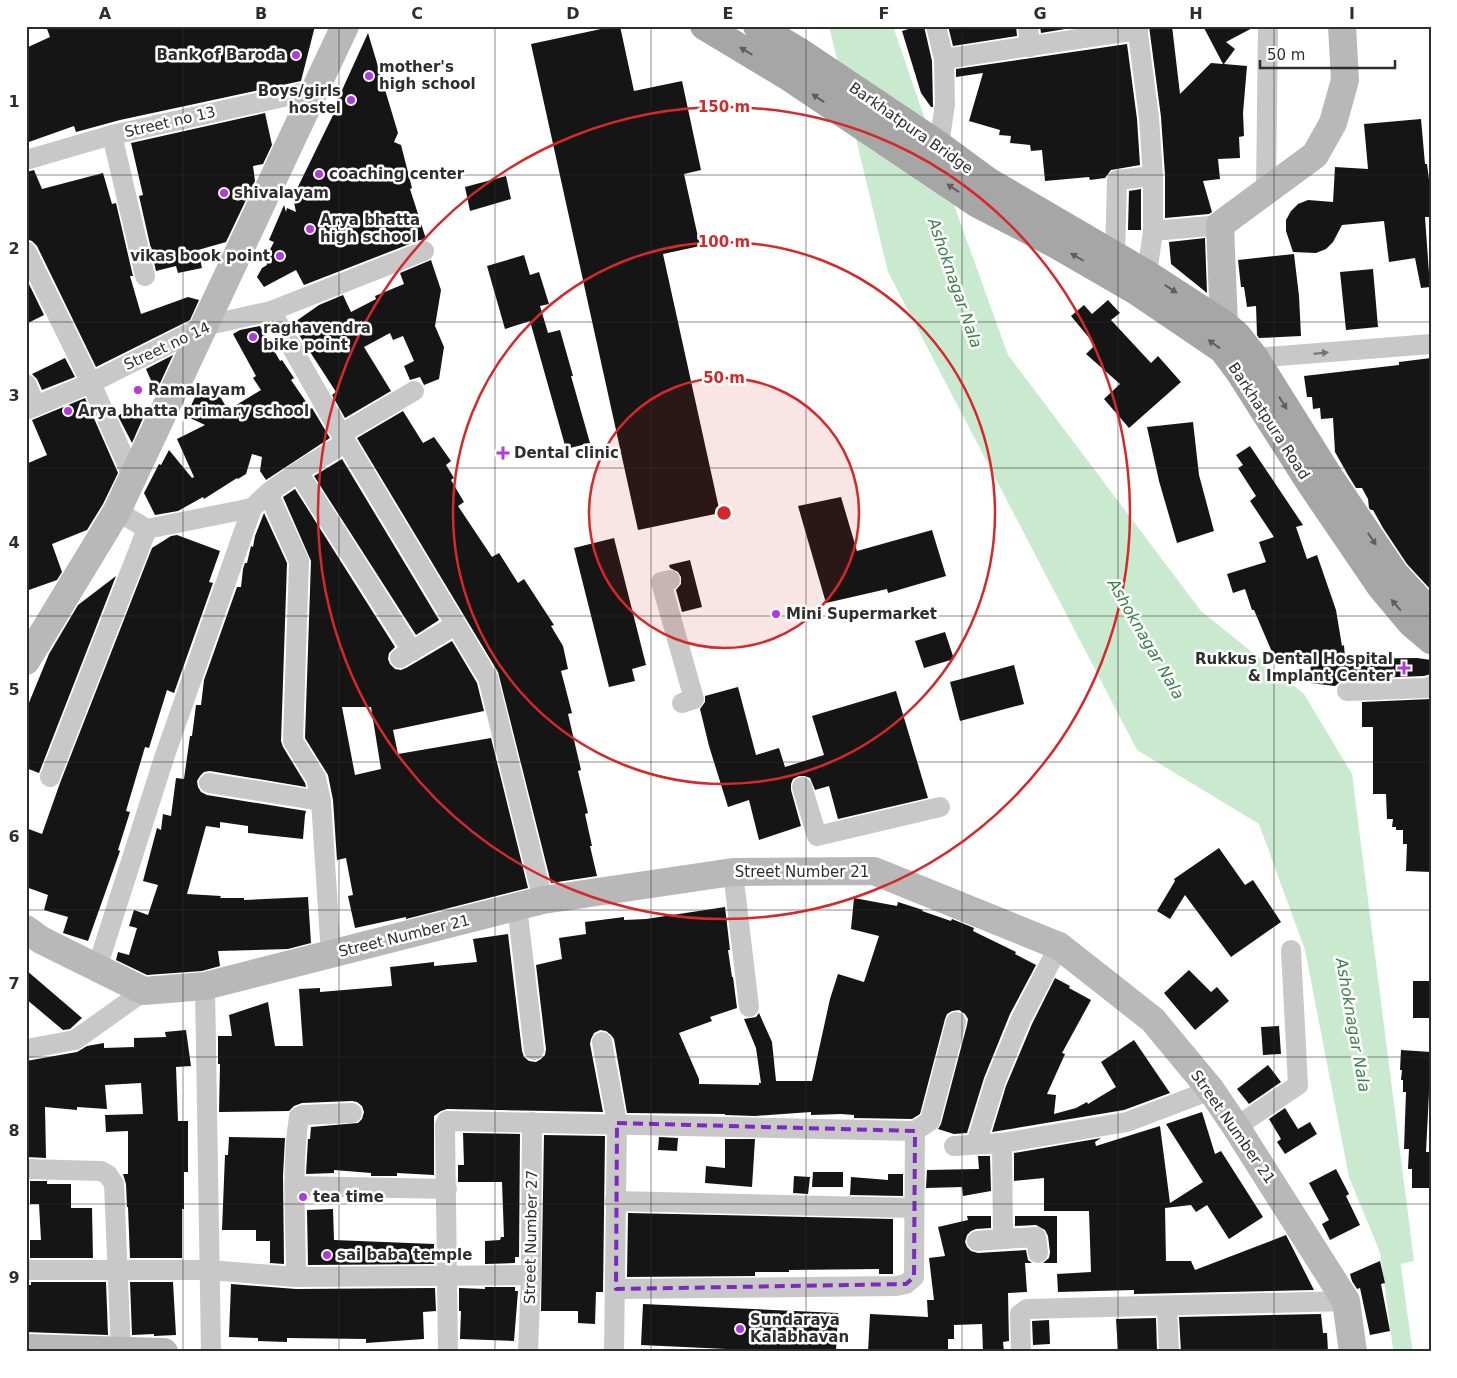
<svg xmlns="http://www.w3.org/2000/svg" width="1457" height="1378" font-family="'DejaVu Sans',sans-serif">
<rect width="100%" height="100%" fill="#fff"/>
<!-- water -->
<path fill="#caead0" d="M829,26H893L959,219L1008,355L1201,611L1304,694L1352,774L1414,1261L1386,1267L1349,1177L1305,950L1259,824L1137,750L888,272Z"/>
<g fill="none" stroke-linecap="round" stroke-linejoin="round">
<!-- canal -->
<path stroke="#caead0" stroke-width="19" d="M1388,1241L1403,1352"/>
</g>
<!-- building -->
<g fill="#151515" fill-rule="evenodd">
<path d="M46,26H315L301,81L120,120L76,132L74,126L26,143V48L50,37Z"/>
<path d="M615,26H620L634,91L682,81L701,170L684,174L700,246L663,254L720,513L638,530L531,44Z"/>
<path d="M918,26H924L932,61L933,107H931L921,93L902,31Z"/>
<path d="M948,26H1016L1017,36L953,46Z"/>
<path d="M1040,26H1083L1041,33Z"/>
<path d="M1149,26H1172L1180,94L1211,63L1223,64L1203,26H1256L1226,42L1235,49L1224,64L1247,66L1243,113L1244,136L1239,137L1240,158L1218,159L1220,179L1203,181L1212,212L1209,214L1165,218V175L1161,117Z"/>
<path d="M368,33L398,133L394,142L401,145L412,188L410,189L426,239L420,240L304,285L296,270L264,287L257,277L262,268L267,265L265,259L274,242L269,240L284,205L286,212L287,208L296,212L293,197L335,111L333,110Z"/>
<path d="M1127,44L1137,119L1140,165L1111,170L1105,178L1090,180L1089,177L1045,181L1042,150L1031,151L1030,145L1010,143L1011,136L999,135L1000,130L969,121L983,73L956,77V69Z"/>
<path d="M265,113L272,145L263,164L253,166L255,181L226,242L198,250L202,268L178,273L176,266L156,271L139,196L143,195L131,143Z"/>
<path d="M1421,119L1425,164H1427L1431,195V217H1425L1430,287L1421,288L1415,258L1389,262L1384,221L1342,225L1333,242L1326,249L1316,253L1293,252L1286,231V220L1291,211L1298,204L1308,200L1333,202L1335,167L1368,169L1364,124Z"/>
<path d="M34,170L42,189L103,173L112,204L116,203L133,276H130L141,314L188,297L199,300L190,320L96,367L37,246L32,241L26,239V172Z"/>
<path d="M506,176L511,199L470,211L465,187Z"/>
<path d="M1141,189V230H1128L1129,191Z"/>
<path d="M1205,238L1207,293L1171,264L1169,242Z"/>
<path d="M1294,254L1299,296L1301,336L1259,338L1257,335L1256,306L1247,307L1244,287H1241L1238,260Z"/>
<path d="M524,255L530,275L539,272L549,304L540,306L548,333L560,330L573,376H571L590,443L566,449L530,321L505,329L487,266Z"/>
<path d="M431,260L441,290L435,326L444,347L439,379L424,385L420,377L410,380L404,366L414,361L403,336L393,340L390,333L364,347L391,391L345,418L332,395L336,392L292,324L319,305L343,295L351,312L376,299L375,296L404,284L400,273Z"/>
<path d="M1373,269L1378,327L1346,330L1340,272Z"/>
<path d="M26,278L44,315L26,324Z"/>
<path d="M1108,300L1120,313L1111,320L1151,363L1158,356L1181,382L1129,428L1104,399L1120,384L1086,354L1095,345L1071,316L1084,305L1092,314Z"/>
<path d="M260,326L280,361L282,360L294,378L291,380L311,409L312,408L330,438L266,480L260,471L262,457L252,454L246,474L238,479L237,478L204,499L203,497L178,511L155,515L144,493L159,464L161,465L169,450L192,478L194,477L177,439L205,425L186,416L200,387L221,398L228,410L261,390L253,378L256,376L233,334L240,330Z"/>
<path d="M173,355L156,392L146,369Z"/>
<path d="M65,358L75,377L42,390L37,379L32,374Z"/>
<path d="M1431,358V590L1407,564L1383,528L1373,510H1371L1369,508L1368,499L1362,488H1356L1348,475L1335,452L1333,418L1321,419L1320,408L1313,409L1312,397H1307L1304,376L1399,365V362Z"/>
<path d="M85,398L118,473L103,504L87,530L52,544L62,572L57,580L26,591V464L47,455L32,420Z"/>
<path d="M132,405L143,418L132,443L118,416Z"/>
<path d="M403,411L423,443L434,437L451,461L446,465L454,478L451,480L464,502L458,506L492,557L499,553L518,583L524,579L554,625L551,626L563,646L568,669L561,671L572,713L568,714L581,770L578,771L588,813L585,814L592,846H590L597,876L551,883L498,672L357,438Z"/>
<path d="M1193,422L1199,475L1214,531L1177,543L1159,481L1147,427Z"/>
<path d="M1250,446L1303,525L1296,527L1307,559L1317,555L1336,610L1342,646L1344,645L1345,659L1417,658L1431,660V674L1424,676L1347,679L1341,681L1335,686L1310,683L1311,655L1278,666L1254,610H1252L1245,589L1233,593L1227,574L1266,562L1259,542L1274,537L1250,501L1256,496L1238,468L1243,465L1236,455Z"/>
<path d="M342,459L439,620L416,635L314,476Z"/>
<path d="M295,489L395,647L389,653L388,659L390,664L395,669L401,670L406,668L452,641L477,683L484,711L393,730L398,754L491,738L528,888L406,919V917L355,928L348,896L353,895L346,858L337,860L333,800L328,775L305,738L311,561L283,497ZM342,707H371L381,769L355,775Z"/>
<path d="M841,497L857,551L932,530L946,576L888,593L887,589L826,603L798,506Z"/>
<path d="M264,513L287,563L281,741L283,747L305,783L306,787L210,771L204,772L200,776L197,781L198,787L201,792L207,795L306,811L305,815L303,839L248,833V826L220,822V828L206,826L187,894L221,896L220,898H244V900L308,897L311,943L288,949L218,951L220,966L202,971L147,975L116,960L118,952L129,955L137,928L129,926L134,910L148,915L158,885L143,881L157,828L161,830L163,814L171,816L176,778L184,779L190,736H192L196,705H201L204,680L237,587H241L243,569L245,563H247L251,546L253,547L255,536Z"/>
<path d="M177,535L220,551L209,582L213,583L174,693L167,690L149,748L145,747L126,811L130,812L118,850L120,851L88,941L63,933L68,917L44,910L48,895L26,887V828L42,834L60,783L152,548L171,536Z"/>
<path d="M614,538L646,665L632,669L635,681L609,687L574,548Z"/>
<path d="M690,560L702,607L682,612L676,590L681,584V577L678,572L670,568L669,565Z"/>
<path d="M116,576L39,773L26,768V710L49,654L78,605Z"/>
<path d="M945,632L954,659L924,668L915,641Z"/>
<path d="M1014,665L1024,704L960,721L950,682Z"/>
<path d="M738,687L756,755L779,748L785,767L824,755L812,716L896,691L928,798L838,819L829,786L815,790L810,778L805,776H799L793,779L791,784V790L801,826L759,840L749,800L728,807L709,746L700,709L705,702V696Z"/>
<path d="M1431,699V872L1406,871L1407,844H1403V830H1396V827H1392L1393,819H1387L1386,794H1373V727H1362V702Z"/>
<path d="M1219,848L1245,885L1253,880L1281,922L1231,957L1185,895L1170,919L1157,911L1175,881L1174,879Z"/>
<path d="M854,898L897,906L898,902L923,910L922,911L951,921L952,919L974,928L973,931L1016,952L1015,954L1036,965L1010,1014L984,1078L967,1133L954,1134L938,1129L941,1124L967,1025L968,1019L965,1014L959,1010L952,1011L947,1014L945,1019L920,1114L912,1119L854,1118V1115L841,1114L811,1115V1112L755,1116L725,1115V1114L627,1113L614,1039L611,1035L606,1031L600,1030L594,1033L591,1039L590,1044L603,1112L447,1109L441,1111L434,1116V1175L397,1173V1176H371V1173L334,1170V1173L306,1174L308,1139H310L311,1127L358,1123L362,1119L364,1112L362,1106L357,1102L352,1101L302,1103L294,1106L289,1111L219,1112L220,1064H218V1036H232L229,1015L268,1002L275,1046H303L299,989L320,988V992L392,986L390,967L434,962V966L477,962L473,939L508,934L522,1051L524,1057L529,1061L536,1062L541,1059L545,1055L546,1049L536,965L562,959L559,938L586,934L585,922L624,917V920L646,919L725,907L730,950H728L732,977H733L737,1008L710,1017L712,1021L679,1033L699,1079V1084L759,1085V1083H761L756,1048L744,1019L756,1017L759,1013L772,1042L776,1081H812L830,999L838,974L864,982L879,936L851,929Z"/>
<path d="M26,970L82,1018L70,1029L63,1030L26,999Z"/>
<path d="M1189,970L1211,992L1217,987L1229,1001L1195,1030L1164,993Z"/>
<path d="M1055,978L1070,986L1069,988L1091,1000L1062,1053L1065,1054L1047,1094L1056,1095L1054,1114L1076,1108L1087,1102L1088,1104L1116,1087L1101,1062L1134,1040L1170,1093L1124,1110L992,1132L1006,1086L1032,1024Z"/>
<rect x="1413" y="981" width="18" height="37"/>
<path d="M1279,1026L1281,1054L1263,1055L1261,1027Z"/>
<path d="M186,1030L191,1066L176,1067L178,1121H188V1172H184V1209H182V1258H130L128,1207H127L126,1184L123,1174H128V1131L106,1132L105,1115L143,1114L141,1083L105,1085L107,1109L77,1107V1110L45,1107L46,1158L26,1157V1061L77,1052L87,1046L104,1043V1048L134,1047V1038L166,1037L165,1032Z"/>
<path d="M1401,1050L1431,1052V1093H1429L1426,1152H1431V1188H1412V1169H1408L1409,1149H1404L1406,1092H1403V1080H1401L1402,1070H1400Z"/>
<path d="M1268,1065L1281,1082L1249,1104L1237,1089Z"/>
<path d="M1285,1108L1298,1129L1310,1122L1317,1134L1285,1154L1277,1142L1281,1139L1269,1119Z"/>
<path d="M1202,1112L1215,1154L1221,1151L1263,1217L1229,1239L1207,1205L1196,1212L1191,1205L1165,1208L1166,1261H1191L1195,1270L1286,1235L1314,1290L1134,1294V1290L1058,1292L1057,1274L1091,1272L1089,1211H1044V1178L1014,1181V1153L1101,1138L1095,1142L1096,1146L1160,1126L1170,1203L1203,1182L1166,1124Z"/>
<path d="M463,1133L520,1134L519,1257H515V1263L485,1264V1241L500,1240L501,1237H504L502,1182H458V1165H464Z"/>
<path d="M544,1135L605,1136L603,1292H596L595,1324L578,1323V1311H541Z"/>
<path d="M229,1137L285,1138L283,1176L284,1264L270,1263V1241H256V1230H222L225,1155H228Z"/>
<path d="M659,1137L678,1138L677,1151L658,1150Z"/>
<path d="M725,1139H755L752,1187L705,1183L706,1166L725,1168Z"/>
<path d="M978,1156H990L991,1191L963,1196L962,1187L926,1188L927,1170L979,1169Z"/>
<path d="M1336,1169L1349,1194L1346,1196L1360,1225L1330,1240L1322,1224L1329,1220L1309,1183Z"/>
<path d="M813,1172H843V1187H812Z"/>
<path d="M888,1174H903V1196L850,1195L851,1177L888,1180Z"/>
<path d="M794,1176L810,1177L808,1194L793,1193Z"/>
<path d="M30,1181H47V1184H71V1208H92L93,1258H30V1240H41L39,1204H30Z"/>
<path d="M333,1209L334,1240L434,1244V1264L308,1265L307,1210Z"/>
<path d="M628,1213L893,1219V1274H879V1269L789,1270V1272H755V1276L627,1277Z"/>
<path d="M967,1216H991V1228L976,1229L971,1231L967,1235L965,1242L967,1247L971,1251L978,1253L1026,1250L1028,1260L1032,1263H1025L1027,1292L1008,1293L1009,1341L1003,1342L1004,1352H983L982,1324L954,1325V1339H948V1352H868L870,1314L928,1317L927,1300H934L929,1258L945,1256L938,1227L968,1220Z"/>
<path d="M1015,1216H1057V1263H1043L1049,1258L1050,1252L1048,1236L1045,1230L1036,1225L1015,1226Z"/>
<path d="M1380,1261L1385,1283L1381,1284L1390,1331L1370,1335L1360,1288L1357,1289L1352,1281L1350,1274Z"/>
<path d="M31,1282H106L108,1335L26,1332V1285H31Z"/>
<path d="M130,1282H173L176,1335L154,1336V1334L132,1335Z"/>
<path d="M231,1284L296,1289L435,1288L436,1311L423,1312L424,1339L366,1343V1339L287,1338V1342L258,1341V1338L229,1337Z"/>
<path d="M485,1287H515V1291H518L514,1341L460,1339L461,1311H459V1288L485,1289Z"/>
<path d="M643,1304L838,1313L836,1352H792L641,1345Z"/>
<path d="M1321,1314L1323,1333H1327L1328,1352H1181L1179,1317Z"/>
<path d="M1156,1318L1157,1352H1118L1116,1319Z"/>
<path d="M1049,1320L1050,1344L1033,1345L1032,1321Z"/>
</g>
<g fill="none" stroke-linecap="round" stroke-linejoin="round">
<!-- street -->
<g stroke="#c8c8c8" stroke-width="20">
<path d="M936,26L944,59L945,104L939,145"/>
<path d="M1028,26L1030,47"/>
<path d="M1137,26L1149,118L1153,176V231L1147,274"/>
<path d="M944,59L1138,30"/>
<path d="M112,135L145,276"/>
<path d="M26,160L112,135L315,90"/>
<path d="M1266,190L1268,26"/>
<path d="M1153,231L1220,225"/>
<path d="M26,251L91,383L133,478"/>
<path d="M1115,255L1117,180L1153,176"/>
<path d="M271,311L341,434L488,678L543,900"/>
<path d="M1255,358L1431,344"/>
<path d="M26,384L36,406"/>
<path d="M26,410L91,383L204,326L271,311L424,251"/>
<path d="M341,434L414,391"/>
<path d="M298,472L412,651"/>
<path d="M268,493L299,561L293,741L316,778L321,801L331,955"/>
<path d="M117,511L147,529"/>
<path d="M670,580L661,582L694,699L682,703"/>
<path d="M400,658L455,625"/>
<path d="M1347,691L1426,688L1431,686"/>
<path d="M50,777L147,529L252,508L268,493L298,472L346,442"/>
<path d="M209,783L321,801"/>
<path d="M802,787L817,836L940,807"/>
<path d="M733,872L749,1007"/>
<path d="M517,906L534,1050"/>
<path d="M97,968L164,758L252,508"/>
<path d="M205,986L211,1352"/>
<path d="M602,1042L617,1123L614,1352"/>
<path d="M26,1049L75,1040L144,991"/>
<path d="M1236,1127L1298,1085L1291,950"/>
<path d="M976,1144L995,1082L1021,1019L1059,946"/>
<path d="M954,1146L1002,1143L1127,1122L1211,1090"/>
<path d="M26,1169L101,1171L108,1175L114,1184L121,1351"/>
<path d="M295,1186L447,1189"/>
<path d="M615,1201L914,1208"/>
<path d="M1003,1239L1036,1237L1038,1253"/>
<path d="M977,1241L1003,1239L1002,1143"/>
<path d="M26,1270H209L296,1277L531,1275"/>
<path d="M296,1277C296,1226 291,1168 299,1117L303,1115L352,1113"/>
<path d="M616,1289L896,1286L906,1284L914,1277L915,1131"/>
<path d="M1167,1306L1169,1352"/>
<path d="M448,1352L445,1125L447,1121L915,1131L930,1121L956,1022"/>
<path d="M528,1352L531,1275L532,1122"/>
<path d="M1021,1352L1020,1314L1027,1309L1346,1301"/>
</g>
<!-- secondary -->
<g stroke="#b8b8b8" stroke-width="28">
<path d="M1224,324L1220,225L1315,155L1333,123L1345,80L1342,26"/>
<path d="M26,661L117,511L345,26"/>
<path d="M26,929L41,940L144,991L205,986L543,900L733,872L874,871L1059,946L1153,1020L1211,1090L1236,1127L1346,1301L1353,1352"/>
<path d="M26,1348L164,1352"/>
</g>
<!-- primary -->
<g stroke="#a6a6a6" stroke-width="28">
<path d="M704,26L787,76L976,203L1053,243L1136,291L1223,350L1238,370L1310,483L1380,586L1411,623L1431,640"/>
<path d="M757,26L800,52L939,145L988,181L1147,274L1224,324L1237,335L1255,358L1327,473L1395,574L1431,613"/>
</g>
</g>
<!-- one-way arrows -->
<defs><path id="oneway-solid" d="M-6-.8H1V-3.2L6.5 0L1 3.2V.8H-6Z" transform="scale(1.25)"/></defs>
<g fill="#5e5e5e">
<use href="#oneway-solid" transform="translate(746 51) rotate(-149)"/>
<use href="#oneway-solid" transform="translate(818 98) rotate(-146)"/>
<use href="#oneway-solid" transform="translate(953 188) rotate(-146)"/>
<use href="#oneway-solid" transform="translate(1077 257) rotate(-150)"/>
<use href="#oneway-solid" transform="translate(1171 289) rotate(33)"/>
<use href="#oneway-solid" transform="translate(1214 344) rotate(-144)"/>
<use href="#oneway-solid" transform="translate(1283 403) rotate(58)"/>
<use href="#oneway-solid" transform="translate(1372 539) rotate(56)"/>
<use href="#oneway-solid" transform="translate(1396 605) rotate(-131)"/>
</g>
<use fill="#737373" href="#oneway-solid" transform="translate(1321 353) rotate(-5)"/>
<!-- marked area -->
<path fill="none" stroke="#7b2cbf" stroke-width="4" stroke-dasharray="10 6" stroke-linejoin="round" d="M617,1123L915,1131L914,1277L906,1284L616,1289Z"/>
<!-- grid -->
<path fill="none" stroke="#2e2e2e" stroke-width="1" stroke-opacity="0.55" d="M183,26V1352M339,26V1352M495,26V1352M651,26V1352M806,26V1352M962,26V1352M1118,26V1352M1274,26V1352M26,175H1431M26,322H1431M26,468H1431M26,616H1431M26,762H1431M26,910H1431M26,1057H1431M26,1204H1431"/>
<!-- distance rings -->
<circle cx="724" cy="513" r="135" fill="#d62828" fill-opacity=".12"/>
<g fill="none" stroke="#d62828" stroke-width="2.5">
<circle cx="724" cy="513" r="135"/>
<circle cx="724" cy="513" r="271"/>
<circle cx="724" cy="513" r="406"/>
</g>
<!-- markers -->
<g fill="#b139dd" stroke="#fff" stroke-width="2">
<circle cx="296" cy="55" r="5"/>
<circle cx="369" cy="76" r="5"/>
<circle cx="351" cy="100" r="5"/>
<circle cx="319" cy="174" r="5"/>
<circle cx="224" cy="193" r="5"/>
<circle cx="310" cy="229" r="5"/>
<circle cx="280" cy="256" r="5"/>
<circle cx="253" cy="337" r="5"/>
<circle cx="138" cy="390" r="5"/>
<circle cx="68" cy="411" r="5"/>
<path d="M500.5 445.5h5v5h5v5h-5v5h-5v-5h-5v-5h5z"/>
<circle cx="776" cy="614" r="5"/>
<path d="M1401.5 660.5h5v5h5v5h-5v5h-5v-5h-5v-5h5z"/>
<circle cx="303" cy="1197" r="5"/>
<circle cx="327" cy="1255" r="5"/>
<circle cx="740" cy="1329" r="5"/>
</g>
<g text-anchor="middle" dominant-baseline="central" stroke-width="5" stroke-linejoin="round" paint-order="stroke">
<!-- poi labels -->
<g font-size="15" font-weight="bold" fill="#2e2e2e" stroke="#fff" text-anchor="start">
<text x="286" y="55" text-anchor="end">Bank of Baroda</text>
<text x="379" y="67">mother's<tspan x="379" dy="17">high school</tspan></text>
<text x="341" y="91" text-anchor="end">Boys/girls<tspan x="341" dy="17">hostel</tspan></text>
<text x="329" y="174">coaching center</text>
<text x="234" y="193">shivalayam</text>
<text x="320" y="220">Arya bhatta<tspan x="320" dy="17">high school</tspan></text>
<text x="270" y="256" text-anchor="end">vikas book point</text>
<text x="263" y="328">raghavendra<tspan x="263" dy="17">bike point</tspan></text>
<text x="148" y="390">Ramalayam</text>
<text x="78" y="411">Arya bhatta primary school</text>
<text x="514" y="453">Dental clinic</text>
<text x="786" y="614">Mini Supermarket</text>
<text x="1393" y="659" text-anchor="end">Rukkus Dental Hospital<tspan x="1393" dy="17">&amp; Implant Center</tspan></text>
<text x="313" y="1197">tea time</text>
<text x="337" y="1255">sai baba temple</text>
<text x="750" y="1320">Sundaraya<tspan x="750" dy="17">Kalabhavan</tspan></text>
</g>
<!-- street labels -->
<g font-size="15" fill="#2e2e2e" stroke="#fff">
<text transform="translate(170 122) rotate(-13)">Street no 13</text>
<text transform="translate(911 128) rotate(35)">Barkhatpura Bridge</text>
<text transform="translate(167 346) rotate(-25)">Street no 14</text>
<text transform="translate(1269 421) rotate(57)">Barkhatpura Road</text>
<text x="802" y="872">Street Number 21</text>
<text transform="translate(404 936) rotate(-14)">Street Number 21</text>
<text transform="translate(1233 1127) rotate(55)">Street Number 21</text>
<text transform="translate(531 1237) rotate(-89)">Street Number 27</text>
</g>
<!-- water labels -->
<g font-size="16" font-style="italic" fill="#3b8149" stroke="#fff">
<text transform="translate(955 283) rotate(71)">Ashoknagar Nala</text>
<text transform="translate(1146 639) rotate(60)">Ashoknagar Nala</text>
<text transform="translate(1353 1025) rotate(80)">Ashoknagar Nala</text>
</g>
</g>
<circle cx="724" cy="513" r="8" fill="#d62828" stroke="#fff" stroke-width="2.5"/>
<g font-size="15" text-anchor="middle" font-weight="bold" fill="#d62828" stroke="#fff" stroke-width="5" stroke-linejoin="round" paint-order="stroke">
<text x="724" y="112">150 m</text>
<text x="724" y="247">100 m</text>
<text x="724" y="383">50 m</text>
</g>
<!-- border -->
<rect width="1457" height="1378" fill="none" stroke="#ffffff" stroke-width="55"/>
<!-- scale -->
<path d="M1260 60v8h135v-8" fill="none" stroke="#2e2e2e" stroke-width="2.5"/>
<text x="1267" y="60" font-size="15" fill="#2e2e2e" stroke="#ffffff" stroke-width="4" paint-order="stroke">50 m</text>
<rect x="28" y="28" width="1402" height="1322" fill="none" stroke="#2e2e2e" stroke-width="2"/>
<g font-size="16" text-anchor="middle" font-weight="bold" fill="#2e2e2e">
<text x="105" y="19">A</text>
<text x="261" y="19">B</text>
<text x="417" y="19">C</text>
<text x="573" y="19">D</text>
<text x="728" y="19">E</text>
<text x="884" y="19">F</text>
<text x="1040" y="19">G</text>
<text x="1196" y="19">H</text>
<text x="1352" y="19">I</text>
<text x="14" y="107">1</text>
<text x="14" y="254">2</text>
<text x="14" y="401">3</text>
<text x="14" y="548">4</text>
<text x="14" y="695">5</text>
<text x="14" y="842">6</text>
<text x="14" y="989">7</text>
<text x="14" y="1136">8</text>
<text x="14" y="1283">9</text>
</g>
</svg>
